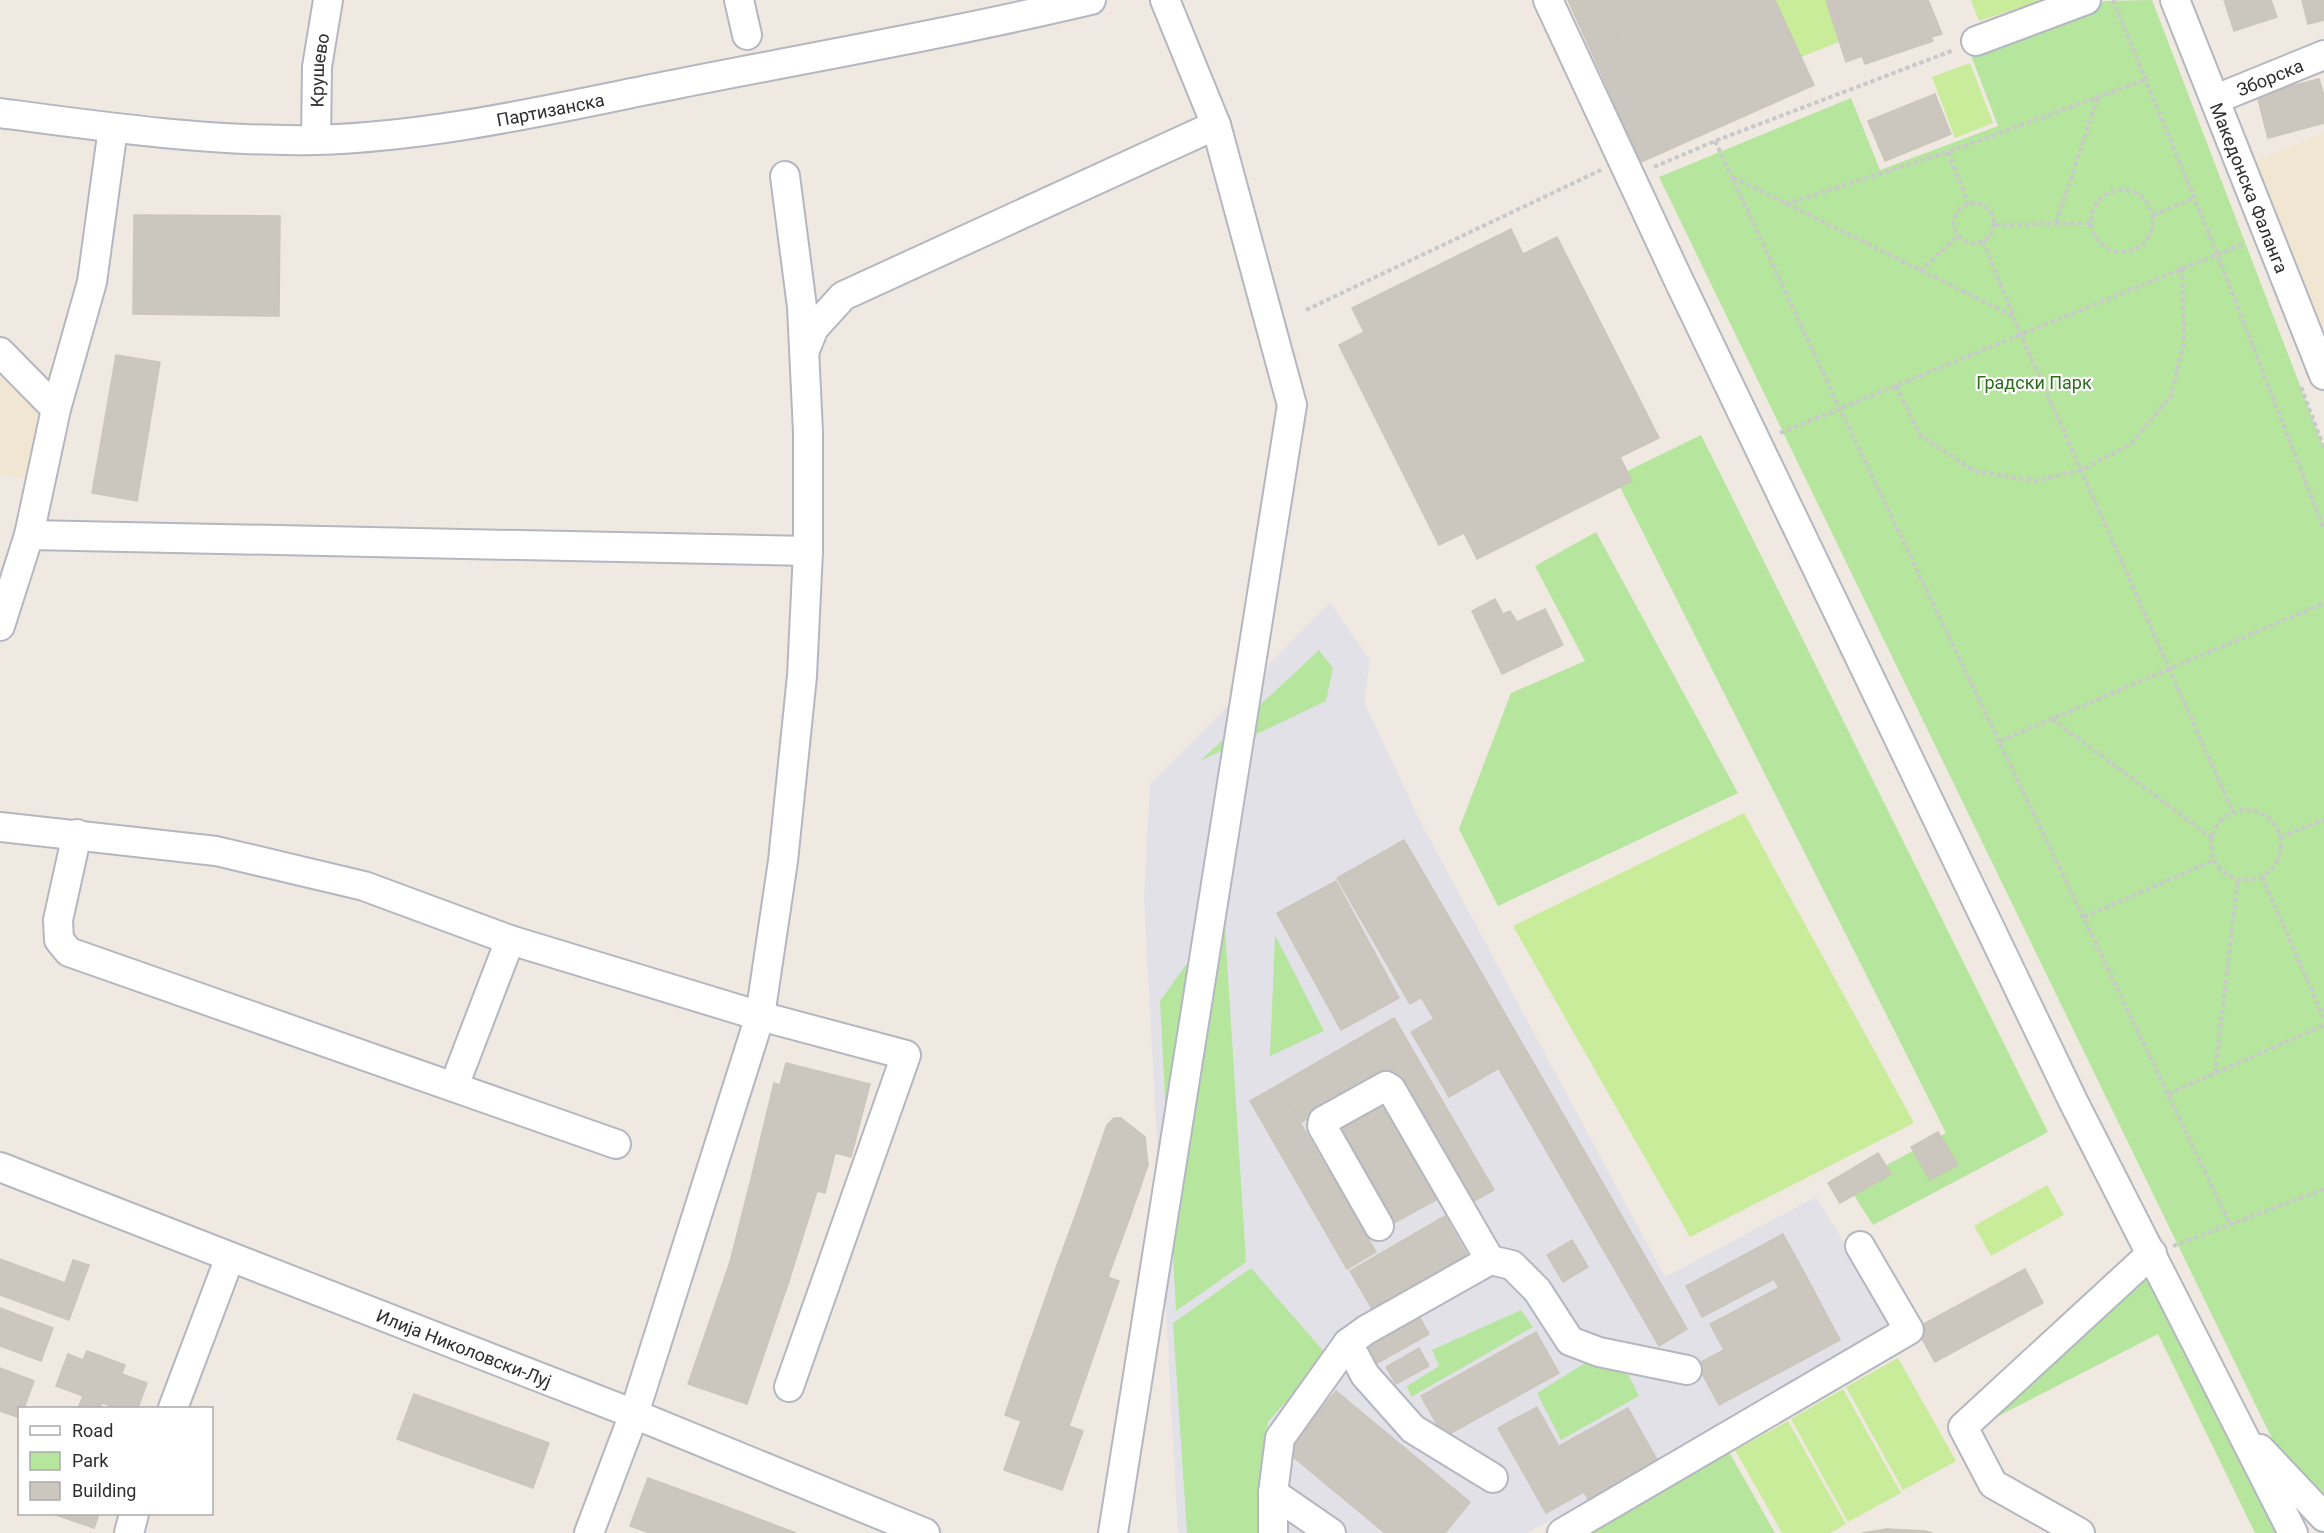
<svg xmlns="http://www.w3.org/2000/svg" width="2324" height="1533" font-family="Roboto,sans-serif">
<rect width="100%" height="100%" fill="#efe9e1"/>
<!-- industrial -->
<path fill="#e3e1e8" d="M1330,603L1370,660L1364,702L1420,821L1665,1277L1816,1197L1899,1330L1527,1533H1178L1144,898L1150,784Z"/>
<!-- education -->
<g fill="#f0e6d1">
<path d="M2324,133V375L2242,166Z"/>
<path d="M0,352L56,409L40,480L0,474Z"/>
</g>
<!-- green -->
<g fill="#b6e59e">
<path d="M2152,0L2324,448V1499L2277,1449L1659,177L1851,98L1880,170L1998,126L1970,53L2104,1Z"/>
<path d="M1701,435L2048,1132L1873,1225L1848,1186L1946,1133L1615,477Z"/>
<path d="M1596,532L1738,793L1498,906L1459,829L1511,693L1585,661L1535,566Z"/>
<path d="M1319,650L1333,668L1326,701L1200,761Z"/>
<path d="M1224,912L1246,1262L1176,1311L1160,1001Z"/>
<path d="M1275,935L1324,1031L1270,1056Z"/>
<path d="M2145,1263L2281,1533H2255L2158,1334L1987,1422Z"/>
<path d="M1251,1268L1327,1355L1268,1422L1260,1485L1265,1533H1187L1173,1323Z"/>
<path d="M1521,1310L1533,1327L1411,1397L1407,1386L1439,1366L1432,1350Z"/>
<path d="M1590,1360L1622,1362L1639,1396L1561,1440L1537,1393Z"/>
<path d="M1729,1452L1775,1533H1564Z"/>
</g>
<!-- pitch -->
<g fill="#c9ec9a">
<path d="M1775,0H1826L1839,42L1801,57Z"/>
<path d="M1971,0H2043L1979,21Z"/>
<path d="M1970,63L1993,123L1955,138L1932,77Z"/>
<path d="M1744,813L1914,1123L1690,1237L1513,926Z"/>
<path d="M2047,1185L2064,1215L1991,1256L1974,1226Z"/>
<path d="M1898,1358L1956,1461L1903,1490L1846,1387Z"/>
<path d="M1843,1389L1901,1493L1848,1522L1791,1419Z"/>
<path d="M1788,1421L1846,1524L1830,1533H1782L1735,1450Z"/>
</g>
<!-- building -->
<g fill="#cbc7bf" stroke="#cbc5ba" stroke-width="1.5">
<path d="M1568,0H1600L1668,150L1641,162Z"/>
<path d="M1600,0H1775L1814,85L1668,150Z"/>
<path d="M1826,0H1928L1942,34L1931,37L1933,41L1865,64L1862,56L1846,62Z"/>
<path d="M2224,0H2271L2277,17L2234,31Z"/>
<path d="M2302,0H2324V20L2308,24Z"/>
<path d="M2319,79L2324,96V123L2268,138L2257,95Z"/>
<path d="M1935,94L1951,134L1885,161L1868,121Z"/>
<path d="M134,215L280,216L279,316L133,314Z"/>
<path d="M1511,229L1523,254L1557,237L1659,438L1620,457L1632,481L1477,559L1464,533L1439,545L1339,345L1364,332L1352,308Z"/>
<path d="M116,355L160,362L137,501L92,493Z"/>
<path d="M1495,599L1503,614L1510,611L1517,622L1545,609L1563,645L1502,674L1472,611Z"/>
<path d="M1404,840L1477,965L1410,1004L1337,878Z"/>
<path d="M1336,881L1399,998L1341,1030L1277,913Z"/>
<path d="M1477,965L1527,1052L1449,1097L1411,1032L1434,1019L1421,997Z"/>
<path d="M1394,1018L1494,1190L1465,1206L1366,1034Z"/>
<path d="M1366,1034L1388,1073L1300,1123L1278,1085Z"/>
<path d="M1527,1052L1687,1329L1659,1346L1499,1069Z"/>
<path d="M786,1063L870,1084L851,1157L835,1153L825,1193L752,1175L774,1083L780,1085Z"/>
<path d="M1278,1085L1376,1252L1347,1269L1250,1101Z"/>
<path d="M1387,1092L1445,1195L1390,1225L1332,1123Z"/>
<path d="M1114,1118H1121L1145,1137L1148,1165L1099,1148L1107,1125Z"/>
<path d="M1938,1132L1958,1165L1930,1180L1911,1147Z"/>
<path d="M1099,1148L1148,1165L1130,1217L1081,1200Z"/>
<path d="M1878,1153L1891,1174L1840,1203L1828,1183Z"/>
<path d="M752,1175L817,1191L789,1281L730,1262Z"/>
<path d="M1081,1200L1130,1217L1108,1277L1059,1260Z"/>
<path d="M1445,1216L1467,1255L1372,1309L1350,1271Z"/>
<path d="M1783,1234L1805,1274L1779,1288L1774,1279L1702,1317L1686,1286Z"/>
<path d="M1572,1240L1588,1267L1563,1282L1547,1255Z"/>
<path d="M0,1259L65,1283L73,1260L89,1265L69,1320L0,1295Z"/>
<path d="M1059,1260L1119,1281L1084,1383L1023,1362Z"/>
<path d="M730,1262L789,1281L747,1404L688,1384Z"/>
<path d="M2025,1269L2043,1303L1935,1362L1916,1328Z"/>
<path d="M1805,1274L1840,1340L1719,1405L1697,1364L1724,1350L1710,1324Z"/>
<path d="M0,1308L53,1328L41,1361L0,1346Z"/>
<path d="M1416,1311L1429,1334L1376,1364L1364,1340Z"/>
<path d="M1536,1332L1559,1373L1444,1437L1421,1396Z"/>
<path d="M1419,1348L1429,1366L1396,1384L1386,1367Z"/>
<path d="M87,1351L125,1365L122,1374L147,1383L138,1408H117L102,1403L100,1408H78L83,1396L56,1386L68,1354L83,1360Z"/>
<path d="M1023,1362L1084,1383L1069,1426L1083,1431L1062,1490L1004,1470L1021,1421L1005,1415Z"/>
<path d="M0,1368L34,1381L24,1408H20V1418L0,1411Z"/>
<path d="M1336,1391L1470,1502L1445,1533H1385L1286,1451Z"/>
<path d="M414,1394L549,1443L533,1488L397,1439Z"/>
<path d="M1537,1407L1584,1492L1546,1513L1498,1428Z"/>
<path d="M1628,1408L1660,1465L1590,1503L1559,1446Z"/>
<path d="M648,1478L722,1505L712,1533H650L630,1526Z"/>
<path d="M722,1505L796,1533H712Z"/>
<path d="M53,1514H99L94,1528Z"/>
<path d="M1887,1529L1925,1531L1932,1533H1862Z"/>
</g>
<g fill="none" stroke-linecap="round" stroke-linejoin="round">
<defs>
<g id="minor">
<path d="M739,0L747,35"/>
<path d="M1548,0L1679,281L2073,1101L2293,1533"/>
<path id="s1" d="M2175,0L2324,375"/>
<path d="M1976,41L2086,0"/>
<path id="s2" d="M2216,99L2324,55"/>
<path id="s3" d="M0,113C104,127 210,142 315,140C435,137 555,108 672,85C812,57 952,33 1091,0"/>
<path id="s4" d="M316,140L317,67L328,0"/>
<path d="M805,350L814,328L843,296L1216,125"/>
<path d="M0,352L56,409"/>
<path d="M29,535L808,551"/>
<path d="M0,626L29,535L56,409L92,282L113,128"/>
<path d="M0,827L216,851L364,886L510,940L760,1016L906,1055L789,1387"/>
<path d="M77,834L58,920L59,940L69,952L616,1144"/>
<path d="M454,1086L510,940"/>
<path id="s5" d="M0,1167L634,1414L925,1533"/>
<path d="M1379,1226L1322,1126L1323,1121L1386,1086L1391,1089L1490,1260"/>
<path d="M1348,1343L1365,1375L1413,1429L1493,1478"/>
<path d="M173,1408L230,1257"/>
<path d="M2260,1449L2324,1517"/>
<path d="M1273,1493L1331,1533"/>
<path d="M129,1533L134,1514"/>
<path d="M589,1533L634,1414L760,1016L783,861L802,676L808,551V432L802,307L785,176"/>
<path d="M1113,1533L1292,405L1216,125L1165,0"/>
<path d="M1273,1533V1493L1280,1438L1348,1343L1366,1330L1490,1260L1512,1265L1537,1290L1570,1341L1599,1352L1687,1370"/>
<path d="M1562,1533L1909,1330L1860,1246"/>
<path d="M2080,1533L1993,1484L1963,1427L2152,1253"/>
</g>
</defs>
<!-- minor casing -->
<use href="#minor" stroke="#b4b7c1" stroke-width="32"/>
<!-- path -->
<g stroke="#c9c9c9" stroke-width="4" stroke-dasharray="4.5 3" stroke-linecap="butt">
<path d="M2113,0L2217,254L2324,529"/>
<path d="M1715,141L1840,409L2230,1224"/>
<path d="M1948,152L1968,203"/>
<path d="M1654,167L1715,141L1954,50"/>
<path d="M1733,177L2013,316"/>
<circle cx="2122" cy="221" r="31"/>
<circle cx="1974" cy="223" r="20"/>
<path d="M1785,204L1948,152L2144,80"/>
<path d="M2153,215L2194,198"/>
<path d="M2056,223L2098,97"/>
<path d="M1995,225L2091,223"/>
<path d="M1983,241L2021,335L2233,812"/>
<path d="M1920,271L1958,236"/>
<path d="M1306,310L1601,170"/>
<path d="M1896,386L1920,435L1974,471L2035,481L2081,470L2131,444L2171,396L2184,342L2182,268"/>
<path d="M2301,387L2324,448"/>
<path d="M1780,433L2245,243"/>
<path d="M2052,719L2211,837"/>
<path d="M2000,741L2324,603"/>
<circle cx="2246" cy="845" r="35"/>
<path d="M2280,837L2324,820"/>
<path d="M2262,877L2324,1018"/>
<path d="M2084,917L2214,860"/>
<path d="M2215,1073L2238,879"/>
<path d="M2168,1094L2324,1025"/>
<path d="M2173,1246L2324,1189"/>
</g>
<!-- minor -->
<use href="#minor" stroke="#fff" stroke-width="28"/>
</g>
<g text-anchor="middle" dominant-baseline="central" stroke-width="4.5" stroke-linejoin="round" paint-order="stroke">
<!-- street labels -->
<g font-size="18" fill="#2e2e2e" stroke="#fff">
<text stroke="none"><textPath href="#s4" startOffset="70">Крушево</textPath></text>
<text stroke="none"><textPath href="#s2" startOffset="58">Зборска</textPath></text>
<text stroke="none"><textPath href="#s3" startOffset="554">Партизанска</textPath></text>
<text stroke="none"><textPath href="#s1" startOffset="202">Македонска Фаланга</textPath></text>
<text stroke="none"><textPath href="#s5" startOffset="498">Илија Николовски-Луј</textPath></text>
</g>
<!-- park labels -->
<g font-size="18" fill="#2c6e1b" stroke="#fff">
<text x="2034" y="382">Градски Парк</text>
</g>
</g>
<!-- legend -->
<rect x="18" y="1407" width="195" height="108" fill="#ffffff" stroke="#ababab" stroke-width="1.5"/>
<rect x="30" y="1426" width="30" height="9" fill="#ffffff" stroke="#ababab" stroke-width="1.5"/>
<text x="72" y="1437" font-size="18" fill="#2e2e2e">Road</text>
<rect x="30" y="1452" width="30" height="18" fill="#b6e59e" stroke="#ababab" stroke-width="1.5"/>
<text x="72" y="1467" font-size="18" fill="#2e2e2e">Park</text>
<rect x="30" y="1482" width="30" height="18" fill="#cbc7bf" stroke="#ababab" stroke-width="1.5"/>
<text x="72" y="1497" font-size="18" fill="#2e2e2e">Building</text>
</svg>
